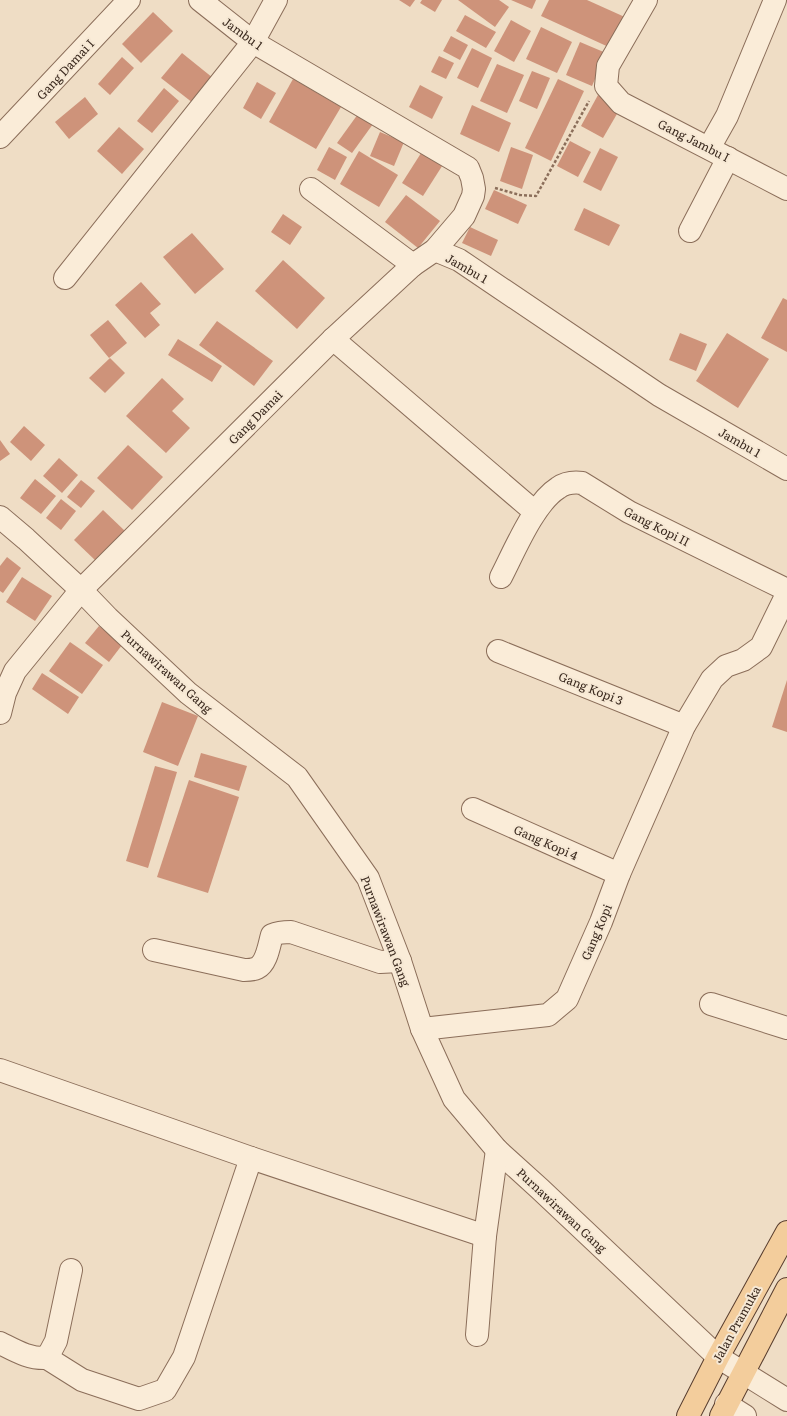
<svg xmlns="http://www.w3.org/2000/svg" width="787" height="1416" font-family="Literata,serif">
<rect width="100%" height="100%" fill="#efddc5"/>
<!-- building -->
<g fill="#ce937a">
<path d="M399,0H415L410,7Z"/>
<path d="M422,0H442L435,12L420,3Z"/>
<path d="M458,0H499L509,7L495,27Z"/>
<path d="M511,0H536L532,9Z"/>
<path d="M549,0H587L627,18L613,49L541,16Z"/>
<path d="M153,12L173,31L141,63L122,44Z"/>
<path d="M465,15L496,32L486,48L456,31Z"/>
<path d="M511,20L531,31L514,62L494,51Z"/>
<path d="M541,27L572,42L557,73L526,59Z"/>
<path d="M451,36L468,45L460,60L443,51Z"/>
<path d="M580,42L606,53L592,86L566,75Z"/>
<path d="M472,48L492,58L478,88L457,78Z"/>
<path d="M182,53L213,78L193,103L161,78Z"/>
<path d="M439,56L454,63L446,79L431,72Z"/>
<path d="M122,57L134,68L110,95L98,84Z"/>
<path d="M497,64L524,75L507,113L480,101Z"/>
<path d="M532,71L550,78L537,109L519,101Z"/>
<path d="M293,79L341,107L316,149L269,122Z"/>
<path d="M558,79L584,91L551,161L525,148Z"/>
<path d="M257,82L276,93L261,119L243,108Z"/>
<path d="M420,85L443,97L432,119L409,107Z"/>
<path d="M164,88L179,101L152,133L137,121Z"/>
<path d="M598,95L621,107L603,138L581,126Z"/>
<path d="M85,97L98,114L69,139L55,122Z"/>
<path d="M472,105L511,123L499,152L460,134Z"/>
<path d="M358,114L373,124L352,153L337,143Z"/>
<path d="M119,127L144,149L122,174L97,151Z"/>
<path d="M380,132L404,142L394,166L370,156Z"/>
<path d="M570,141L591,152L578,177L557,166Z"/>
<path d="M329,147L347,157L335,180L317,170Z"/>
<path d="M511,147L533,155L522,189L500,181Z"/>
<path d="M600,148L618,157L601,191L583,182Z"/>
<path d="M423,150L444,163L423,196L402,183Z"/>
<path d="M359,151L398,175L379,207L340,184Z"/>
<path d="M494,190L527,205L518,224L485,209Z"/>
<path d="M406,195L440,221L418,248L385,222Z"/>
<path d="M584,208L620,225L609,246L574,230Z"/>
<path d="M283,214L302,227L290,245L271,232Z"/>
<path d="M470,227L498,240L491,256L462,243Z"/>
<path d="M192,233L224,269L195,294L163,257Z"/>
<path d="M283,260L325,298L297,329L255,291Z"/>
<path d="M141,282L161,304L150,313L160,325L145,338L115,305Z"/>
<path d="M783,298L787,300V352L761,338Z"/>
<path d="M108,320L127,343L109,358L90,335Z"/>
<path d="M217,321L273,361L254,386L199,345Z"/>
<path d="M680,333L707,344L696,371L669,360Z"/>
<path d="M727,333L769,359L738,408L696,381Z"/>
<path d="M178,339L222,366L212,382L168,355Z"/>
<path d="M110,358L125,373L105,393L89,378Z"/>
<path d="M162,378L184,399L172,411L190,428L166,453L126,416Z"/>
<path d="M24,426L45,445L31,461L10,442Z"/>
<path d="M0,440L10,454L0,461Z"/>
<path d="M128,445L163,477L132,510L97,478Z"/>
<path d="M59,458L78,475L62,493L43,476Z"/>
<path d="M35,479L56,496L41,514L20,498Z"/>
<path d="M81,480L95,491L81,508L67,497Z"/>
<path d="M61,499L76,511L61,530L46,518Z"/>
<path d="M103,510L125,531L96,561L74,540Z"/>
<path d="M7,557L21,568L3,593L0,591V566Z"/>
<path d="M22,577L52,596L35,621L6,602Z"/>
<path d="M99,626L122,645L109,662L85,643Z"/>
<path d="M70,642L103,665L82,694L49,671Z"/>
<path d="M42,673L79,697L68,714L32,689Z"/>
<path d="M787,680V732L772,727Z"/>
<path d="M162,702L198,716L178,766L143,752Z"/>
<path d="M201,753L247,766L239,791L194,777Z"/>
<path d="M155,766L177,772L148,868L126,861Z"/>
<path d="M189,780L239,797L208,893L157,877Z"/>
</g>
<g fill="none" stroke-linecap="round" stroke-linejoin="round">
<defs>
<g id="minor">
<path d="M646,0L608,66L606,86L621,103L787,189"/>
<path d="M0,137L129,0"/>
<path d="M709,148L727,116L775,0"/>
<path d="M311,189L413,265"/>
<path d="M690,231L728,158"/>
<path d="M435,250L459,260L659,395L787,469"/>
<path d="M65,278L253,42L276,0"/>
<path d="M333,339L535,512"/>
<path d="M0,517L26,539L81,590L108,618L188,693L297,777L368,878L400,961L422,1029L454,1099L497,1150L540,1189L718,1357L787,1400"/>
<path d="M501,577C514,552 534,503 558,488C565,483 574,482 582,483L629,512L787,590"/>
<path d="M498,651L684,726"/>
<path d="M0,713L5,693L15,671L81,590L333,339L413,265L435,250L464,216L473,196L474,189L472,178L468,168L253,42L200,0"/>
<path d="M473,809L619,874"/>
<path d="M154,950L244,970C248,970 253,970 257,968C267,963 269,945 272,935C279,932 284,932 291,932L380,962L400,961"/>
<path d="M711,1004L787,1028"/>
<path d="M422,1029L548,1015L567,999L601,922L619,874L684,726L712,679L726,666L743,660L761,647L787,594"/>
<path d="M0,1070L251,1158L485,1236"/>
<path d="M477,1335L485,1236L497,1150"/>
<path d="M0,1343C16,1351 29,1359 47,1358L56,1341L71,1270"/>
<path d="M47,1358L82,1380L139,1399L165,1390L184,1357L251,1158"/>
<path d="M726,1404L745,1416"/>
</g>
<g id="major">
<path d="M688,1416L718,1357L787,1232"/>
<path d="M721,1416L787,1289"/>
</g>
</defs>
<!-- minor casing -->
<use href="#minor" stroke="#8b6e5a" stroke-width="24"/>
<!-- major casing -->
<use href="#major" stroke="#583d2e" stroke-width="24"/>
<!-- path -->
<path stroke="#8b6e5a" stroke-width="2.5" stroke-dasharray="3 2" stroke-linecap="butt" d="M495,188L520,195L536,196L589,101"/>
<!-- minor -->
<use href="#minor" stroke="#faecd8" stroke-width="22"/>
<!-- major -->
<use href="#major" stroke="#f3cd9c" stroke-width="22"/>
</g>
<g text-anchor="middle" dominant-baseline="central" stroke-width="4" stroke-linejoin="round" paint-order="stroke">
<!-- street labels -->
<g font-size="12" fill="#3a291e" stroke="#f6e8d4">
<text transform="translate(243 33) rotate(36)">Jambu 1</text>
<text transform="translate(65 69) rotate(-47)">Gang Damai I</text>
<text transform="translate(694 140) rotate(27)">Gang Jambu I</text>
<text transform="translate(467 268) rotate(30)">Jambu 1</text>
<text transform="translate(255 417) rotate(-45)">Gang Damai</text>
<text transform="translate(740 442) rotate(30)">Jambu 1</text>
<text transform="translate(657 526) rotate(27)">Gang Kopi II</text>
<text transform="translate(167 671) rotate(42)">Purnawirawan Gang</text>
<text transform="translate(591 688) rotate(22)">Gang Kopi 3</text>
<text transform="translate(546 842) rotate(24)">Gang Kopi 4</text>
<text transform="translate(386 931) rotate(69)">Purnawirawan Gang</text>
<text transform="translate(596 932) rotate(-67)">Gang Kopi</text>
<text transform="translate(562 1210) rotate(43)">Purnawirawan Gang</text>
<text transform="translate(736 1324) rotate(-61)">Jalan Pramuka</text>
</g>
</g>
</svg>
